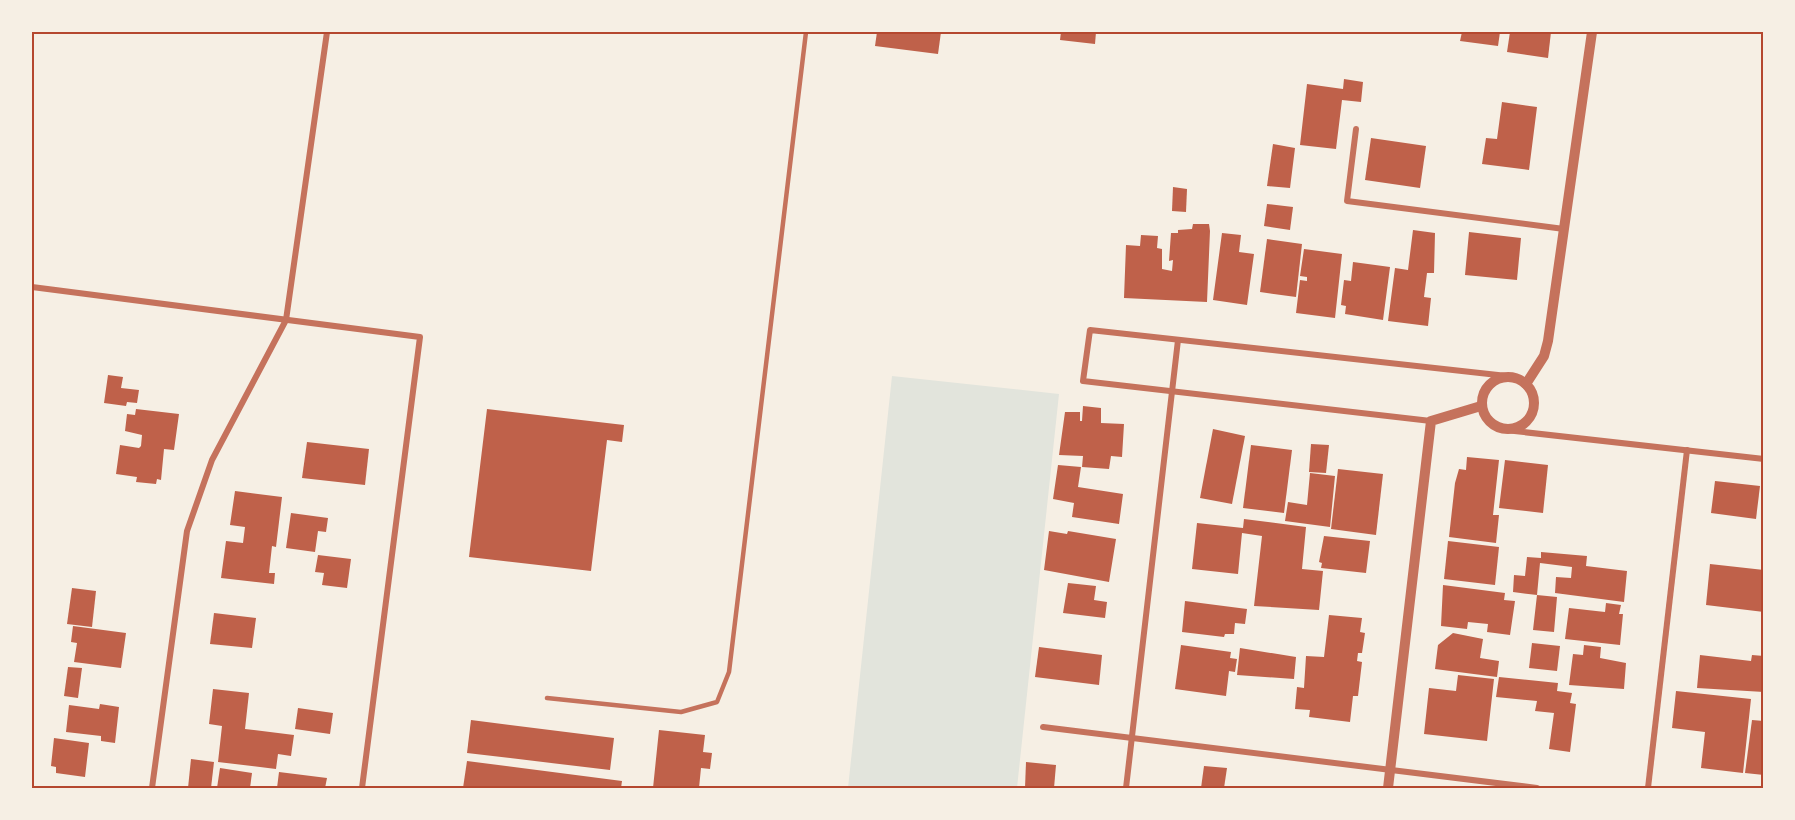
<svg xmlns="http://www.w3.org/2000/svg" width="1795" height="820" font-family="Georgia,serif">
<rect width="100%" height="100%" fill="#f6efe4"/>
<!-- green -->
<path fill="#e2e4dc" d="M892,376L1059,394L1017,788H848Z"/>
<!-- building -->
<g fill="#bf614a">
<path d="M877,32H941L938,54L875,46Z"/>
<path d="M1061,32H1096L1095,44L1060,40Z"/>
<path d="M1462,32H1500L1498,46L1460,41Z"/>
<path d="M1510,32H1551L1548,58L1507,52Z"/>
<path d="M1344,79L1363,82L1361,102L1342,100L1336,149L1300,145L1307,84L1343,89Z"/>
<path d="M1502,102L1537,107L1529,170L1482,164L1486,138L1497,139Z"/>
<path d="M1371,138L1426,146L1420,188L1365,180Z"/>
<path d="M1273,144L1295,148L1290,188L1267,186Z"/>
<path d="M1173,187L1187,189L1186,212L1172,211Z"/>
<path d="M1267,204L1293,207L1290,230L1264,226Z"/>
<path d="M1193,224H1209L1210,231L1207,302L1124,298L1126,245L1140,246L1141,235L1158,236L1157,248L1162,249V269L1172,271L1173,260L1169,261L1171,233H1178V230L1192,229Z"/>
<path d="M1413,230L1435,233L1434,273H1427L1424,297L1431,298L1428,326L1388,321L1395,268L1408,270Z"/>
<path d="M1469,232L1521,238L1517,280L1465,275Z"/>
<path d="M1222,233L1241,235L1239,252L1254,254L1247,305L1213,300Z"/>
<path d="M1267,239L1302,244L1296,297L1260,292Z"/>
<path d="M1304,249L1342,254L1335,318L1296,313L1300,280L1307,281V277L1300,276Z"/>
<path d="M1353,262L1390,267L1383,320L1345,314L1346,306L1341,305L1344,280L1351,281Z"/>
<path d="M108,375L123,377L121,388L139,390L137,403L127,402L126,406L104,403Z"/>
<path d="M1083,406L1101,408V423L1124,424L1122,457L1111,456L1109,469L1082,467L1083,456L1059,455L1065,412H1080V421H1082Z"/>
<path d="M136,409L179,414L174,450L164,449L161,480L157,479L156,484L136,482L137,477L116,474L120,445L139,448L141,446L142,435L125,431L127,414L135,415Z"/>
<path d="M487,409L624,425L622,442L607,440L591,571L469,557Z"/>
<path d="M1213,429L1245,436L1232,504L1200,498Z"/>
<path d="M307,442L369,449L365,485L302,478Z"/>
<path d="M1311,444L1329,445L1326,473L1309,472Z"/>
<path d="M1251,445L1292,450L1284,513L1243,508Z"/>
<path d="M1467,457L1499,460L1493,515H1499L1496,543L1449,537L1455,483L1459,469L1466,470Z"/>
<path d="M1505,460L1548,465L1543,513L1499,508Z"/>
<path d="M1058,465L1081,467L1078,487L1123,494L1119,524L1072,517L1074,503L1053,499Z"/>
<path d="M1338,469L1383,474L1376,535L1331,529Z"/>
<path d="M1310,473L1335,476L1330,527L1285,521L1288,502L1307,505Z"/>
<path d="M1715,481L1760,486L1756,519L1711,513Z"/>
<path d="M235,491L282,497L276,547L272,546L269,573H275L274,584L221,578L226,541L243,543L245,527L230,525Z"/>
<path d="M291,513L328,518L326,532L318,531L315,552L286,548Z"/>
<path d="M1244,519L1306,527L1302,569L1323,571L1319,610L1254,606L1262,536L1242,533L1238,574L1192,569L1197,523L1243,528Z"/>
<path d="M1049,531L1067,534L1068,531L1116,539L1109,582L1044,570Z"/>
<path d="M1324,536L1370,541L1366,573L1321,568L1322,563L1319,562Z"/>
<path d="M1448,541L1499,547L1495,585L1444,579Z"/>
<path d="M1541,552L1587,556L1586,566L1627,571L1624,602L1555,593L1556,577L1571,578L1572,567L1540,563L1537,595L1557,597L1554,632L1533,630L1537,595L1513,592L1514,575L1525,576L1527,557L1541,558Z"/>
<path d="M318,555L351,559L347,588L322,585L324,573L315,572Z"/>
<path d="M1710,564L1764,570V612L1706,605Z"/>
<path d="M1068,583L1096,586L1094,600L1107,602L1105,618L1063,613Z"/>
<path d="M1443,585L1505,593L1504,600L1515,601L1510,635L1487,632L1488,624L1468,622L1467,629L1441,626Z"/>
<path d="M72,588L96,591L92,627L67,624Z"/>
<path d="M1185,601L1247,609L1245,624L1235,623L1234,634H1225L1224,637L1182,632Z"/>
<path d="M1606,603L1621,605L1619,614H1623L1620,645L1565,639L1569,608L1605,612Z"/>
<path d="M214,613L256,618L252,648L210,644Z"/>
<path d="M1329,615L1362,618L1360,632L1365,633L1362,653H1358L1357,661L1362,662L1358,696H1353L1350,722L1309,717L1310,710L1295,709L1297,687L1304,688L1306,656L1324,657Z"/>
<path d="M73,626L126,633L121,668L74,662L77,643L71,642Z"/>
<path d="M1453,633L1483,639L1480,658L1499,661L1497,677L1435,669L1438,645Z"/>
<path d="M1532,643L1560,646L1557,671L1529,668Z"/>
<path d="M1181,645L1231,652L1230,658L1237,659L1235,672L1229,671L1226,696L1175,689Z"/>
<path d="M1584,645L1601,647L1600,658L1626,663L1624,689L1569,685L1573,654L1583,655Z"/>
<path d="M1039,647L1102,655L1099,685L1035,677Z"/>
<path d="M1240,648L1296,657L1294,679L1237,675Z"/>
<path d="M1700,655L1751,661L1752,655L1764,656V692L1697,688Z"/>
<path d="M68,667L82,668L78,698L64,696Z"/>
<path d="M1458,675L1494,679L1487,741L1424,734L1429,688L1456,691Z"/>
<path d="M1499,677L1558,683L1557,691L1572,693L1570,703L1576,704L1570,752L1549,749L1554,713L1535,711L1537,701L1496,697Z"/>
<path d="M213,689L249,693L245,729L294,735L291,756L278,754L276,769L218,762L222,726L209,724Z"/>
<path d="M1676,691L1751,699L1743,773L1701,768L1705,732L1672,728Z"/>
<path d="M100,704L119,707L115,743L101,741V736L66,732L69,705L99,709Z"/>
<path d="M298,708L333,713L330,734L295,729Z"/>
<path d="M471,720L614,738L610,770L467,753Z"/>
<path d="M1752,720L1764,721V775L1745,773Z"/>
<path d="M659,730L705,735L703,752L712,753L710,769L701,768L699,788H653Z"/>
<path d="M54,738L89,743L85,777L56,773V767L51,766Z"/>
<path d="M191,759L214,762L211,788H188Z"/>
<path d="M467,761L622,781L621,788H463Z"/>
<path d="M1026,762L1056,765L1054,788H1025Z"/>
<path d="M1204,766L1227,768L1224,788H1201Z"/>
<path d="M220,768L252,773L250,788H217Z"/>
<path d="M279,772L327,778L325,788H277Z"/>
</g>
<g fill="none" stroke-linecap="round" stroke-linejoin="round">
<!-- service -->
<path stroke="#c5725c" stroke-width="4.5" d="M547,698L681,712L717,702L729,672L806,32"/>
<!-- minor -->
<g stroke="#c5725c" stroke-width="6">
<path d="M1356,129L1347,201L1564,229"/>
<path d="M32,287L420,337L362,788"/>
<path d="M1431,421L1083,381L1090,330L1507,376"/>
<path d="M1505,430L1764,459"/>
<path d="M1043,727L1537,788"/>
<path d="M152,788L187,531L212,460L286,320L327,32"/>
<path d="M1126,788L1178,340"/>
<path d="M1648,788L1687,450"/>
</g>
<!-- tertiary -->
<g stroke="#c5725c" stroke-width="10">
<circle cx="1508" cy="403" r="26"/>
<path d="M1526,384L1544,356L1548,341L1592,32"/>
<path d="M1388,788L1431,421L1481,406"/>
</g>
</g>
<!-- border -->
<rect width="1795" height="820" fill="none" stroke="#f6efe4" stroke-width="66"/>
<rect x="33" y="33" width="1729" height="754" fill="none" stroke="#b5482f" stroke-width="2"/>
</svg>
